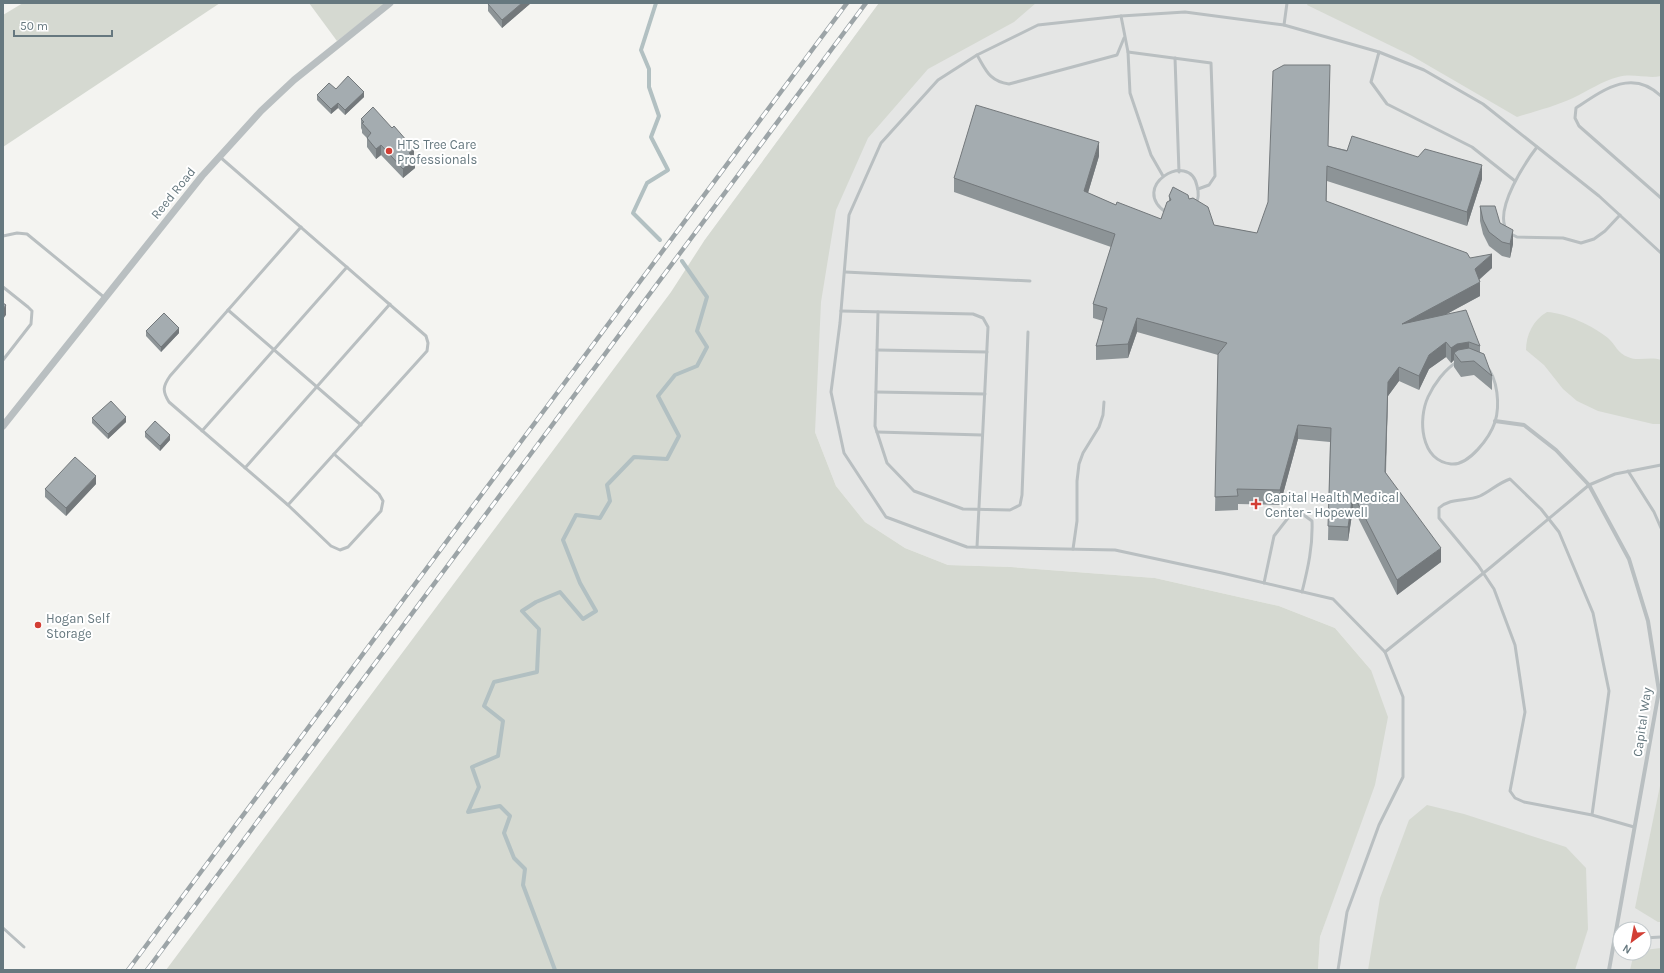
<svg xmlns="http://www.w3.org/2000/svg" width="1664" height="973" font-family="Karla,sans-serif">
<rect width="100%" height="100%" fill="#f4f4f1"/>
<!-- built -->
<path fill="#e5e6e5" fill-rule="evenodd" d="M879,3H1659L1661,5V970H1318L1320,937L1345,865L1371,670L1335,628L1279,606L1155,578L1011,567L948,565L905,548L865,522L836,486L815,432L704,241ZM1620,929H1644V953H1620Z"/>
<!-- green -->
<g fill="#d5d9d1">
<path d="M23,3H220L3,147V15Z"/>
<path d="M309,3H386L337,41Z"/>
<path d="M879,3H1036L1014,22L928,69L868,138L836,210L821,302L815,432L836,486L865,522L905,548L948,565L1011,567L1155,578L1279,606L1335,628L1371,670L1388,717L1375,785L1320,937L1318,970H166L671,292L704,241Z"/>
<path d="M1308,3H1659L1661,5V76C1647,79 1633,73 1618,77C1602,81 1588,91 1573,98C1556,106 1536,111 1517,117L1412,56L1307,5Z"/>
<path d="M1547,312C1566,313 1593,326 1608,338C1615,344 1618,354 1628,357C1638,362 1650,356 1661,360V424H1653L1598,411L1577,401L1563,389L1544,365L1526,350C1526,335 1533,320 1547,312Z"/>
<path d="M1661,781V922H1658L1635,908Z"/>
<path d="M1427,805L1464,814L1566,847L1586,868L1588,929L1575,970H1368L1380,898L1409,820Z"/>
<path d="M1661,948V970H1630L1634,953H1644V950Z"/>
</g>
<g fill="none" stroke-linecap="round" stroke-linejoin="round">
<!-- stream -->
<g stroke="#b2c0c2" stroke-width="4">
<path d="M656,3L641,50L649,69V87L659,116L651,137L668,170L647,183L633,213L660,240"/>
<path d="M555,970L523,885L525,869L514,858L504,833L510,816L500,806L468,812L479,787L472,767L498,756L503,721L484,706L494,682L537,672L539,629L522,611L536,602L560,592L583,619L596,611L580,583L563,540L576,515L600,518L610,501L607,485L634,457L667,459L679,436L658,396L675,375L697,366L707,347L697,331L707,297L682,261"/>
</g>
<!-- service -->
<g stroke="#b9bfc1" stroke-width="3">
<path d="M1121,16L1128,52L1130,93L1151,155L1163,176"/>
<path d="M1284,25L1287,3"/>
<path d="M1128,52L1211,63L1215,176L1209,185L1198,189"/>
<path d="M1379,52L1371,82L1387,104L1472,147L1515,181"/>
<path d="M977,55C986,70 989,81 1009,84L1117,55L1124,38"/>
<path d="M1175,58L1179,172"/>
<path d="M1661,96C1632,68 1603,90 1576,108L1575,118L1579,126L1661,198"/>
<path d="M220,157L426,336L428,343L427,351L288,505"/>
<path d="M1167,213C1127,187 1190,149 1197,186C1199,193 1199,198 1196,204"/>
<path d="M301,227L170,376C163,386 162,391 169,402L288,505L331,546L340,550L348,547L381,511L383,501L379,494L334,454"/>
<path d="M1505,227C1497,206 1524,164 1537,147"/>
<path d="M1511,234L1517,237L1563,238L1581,243L1594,239L1605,231L1620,215"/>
<path d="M3,236L17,233L27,234L105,298"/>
<path d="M845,272L1030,281"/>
<path d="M3,287L28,307L32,311L31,324L3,360"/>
<path d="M228,310L361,425"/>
<path d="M841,311L973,314L983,318L988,327L977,547"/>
<path d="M878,312L875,426L887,463L914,491L963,509L1010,510L1020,505L1022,495L1028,332"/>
<path d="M877,350L987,352"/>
<path d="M1469,359C1474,361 1482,363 1486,366C1498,378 1500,406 1495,422C1490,437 1469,466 1451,464C1420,460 1418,419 1428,397C1434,384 1445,369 1457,362C1461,360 1466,360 1469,359Z"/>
<path d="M876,392L985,394"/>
<path d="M202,431L347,267"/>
<path d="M877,432L982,435"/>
<path d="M245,468L390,304"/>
<path d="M1628,471L1654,512L1661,528"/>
<path d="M1073,549L1077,521V481L1079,464L1083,453L1099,427L1103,415L1104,402"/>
<path d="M1264,583L1274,536L1288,518L1301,513L1312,521C1313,546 1308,568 1302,592"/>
<path d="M1385,652L1491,567L1589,485L1615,474L1661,465"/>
<path d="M1592,815L1609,691L1593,613L1559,532L1541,509L1510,479C1498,483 1491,491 1480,496C1466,502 1451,497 1439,508V518L1478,565L1494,589L1515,645L1525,712L1510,791L1515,798L1524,802L1592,815L1634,827"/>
<path d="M3,928L24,947"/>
<path d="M1644,938L1661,937"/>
<path d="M1338,970L1347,912L1379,825L1403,777V697L1385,652L1333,599L1222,573L1115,550L967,547L886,517L844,453L831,392L840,323L849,215L881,143L938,80L977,55L1038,25L1121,16L1185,12L1284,25L1379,52L1424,70L1483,104L1599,196L1661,253"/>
</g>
<!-- minor -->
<path stroke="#b9bfc1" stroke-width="4" d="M1495,421L1524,425L1556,450L1589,485L1629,559L1648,621L1659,691L1609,970"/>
<!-- tertiary -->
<path stroke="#b9bfc1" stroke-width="7" d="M3,426L202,176L261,111L294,80L390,3"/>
<defs>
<g id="rail">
<path d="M128,970L847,3"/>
<path d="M147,970L866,3"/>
</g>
</defs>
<!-- rail casing -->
<use href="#rail" stroke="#9ca4a7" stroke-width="4.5"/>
<!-- rail -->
<use href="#rail" stroke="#fff" stroke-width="3" stroke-dasharray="9" stroke-linecap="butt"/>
</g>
<!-- wall -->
<g fill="#8d9497">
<path d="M531,3L502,28L488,11V4Z"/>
<path d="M1330,79L1328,146L1482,179L1467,226L1327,181L1326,201L1470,258L1492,268L1479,280L1480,296L1445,315L1480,346V352L1492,376V390L1474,375L1461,377L1454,367V360L1451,363L1446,357L1429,369L1419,390L1399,381L1388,396L1386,473L1441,562L1397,595L1353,508L1348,541L1328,540L1330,442L1298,439L1280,505L1238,504V510L1215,511L1218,355L1137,332L1128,358L1096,360V346L1103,321L1093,318V304L1111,247L954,192V178L1099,156L1088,193L1116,205L1161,219L1169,201V196L1189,199L1214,225L1257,233Z"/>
<path d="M336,89L364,97L345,115L338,108L331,114L317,100V95Z"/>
<path d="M361,119L414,157L415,168L403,178L381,155L376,159L367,147V138L362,133V130L361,128Z"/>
<path d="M1480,206L1500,223L1513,244L1510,258L1502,256L1489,246L1483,234L1480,221Z"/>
<path d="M146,331L179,333L161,352L146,336Z"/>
<path d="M92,418L126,422L108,439L92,423Z"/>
<path d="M145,432L170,440L160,451L145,437Z"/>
<path d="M96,484L66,516L45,497V489Z"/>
</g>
<!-- shaded-wall -->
<g fill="#73787b">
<path d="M522,3H531L502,28V20Z"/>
<path d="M364,92V97L345,115V110Z"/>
<path d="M338,103V108L331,114V109Z"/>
<path d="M1099,142V156L1084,206V191Z"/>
<path d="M381,145V155L376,159V149Z"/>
<path d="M414,149V158L409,153Z"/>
<path d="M415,159V168L403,178V169Z"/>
<path d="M1482,165V179L1467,226V212Z"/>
<path d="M1327,166V181L1326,215V201Z"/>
<path d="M1513,230V244L1510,258V244Z"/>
<path d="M1492,254V268L1475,283V269Z"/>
<path d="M1480,282V296L1402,338V324Z"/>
<path d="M6,305V315L3,319V309Z"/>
<path d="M1137,318V332L1128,358V344Z"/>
<path d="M179,328V333L161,352V347Z"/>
<path d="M1446,342V357L1429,369L1419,390V376L1429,355Z"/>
<path d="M1469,342V356L1454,353V360L1451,363V348L1457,344Z"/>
<path d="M1399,367V381L1388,396L1385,487L1388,382Z"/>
<path d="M126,417V422L108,439V434Z"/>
<path d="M1298,425V439L1280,505V490Z"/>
<path d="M170,435V440L160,451V446Z"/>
<path d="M96,476V484L66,516V508Z"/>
<path d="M1353,494V508L1348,541V527Z"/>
<path d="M1441,548V562L1397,595V580Z"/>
</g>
<!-- building -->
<g fill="#a4acb0" stroke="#73787b">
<path d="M489,3H522L502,20L488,4Z"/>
<path d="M1284,65H1330L1328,146L1347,151L1352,136L1418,157L1425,149L1482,165L1467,212L1327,166L1326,201L1467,253L1470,258L1492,254L1475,269L1480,282L1402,324L1466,310L1480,346L1469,342L1457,344L1451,348L1446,342L1429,355L1419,376L1399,367L1388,382L1385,472L1441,548L1397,580L1353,494L1348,527L1328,526L1331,428L1298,425L1280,490L1237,489L1238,496L1215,497L1218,354L1227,343L1137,318L1128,344L1096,346L1107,308L1093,304L1115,234L954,178L976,105L1099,142L1084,191L1116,205L1117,202L1161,219L1167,202L1171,200L1169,196L1173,187L1188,195L1189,199L1193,198L1208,207L1214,225L1257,233L1268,202L1273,71Z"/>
<path d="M348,76L364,92L345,110L338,103L331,109L317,95L329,83L336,89Z"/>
<path d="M373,107L392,128L394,126L414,149L409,153L415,159L403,169L381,145L376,149L367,138L371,133L362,123L364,122L361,119Z"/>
<path d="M1480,206H1495L1500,223L1513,230L1510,244L1502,242L1489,232L1483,220Z"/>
<path d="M3,303L6,305L3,309Z"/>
<path d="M164,313L179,328L161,347L146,331Z"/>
<path d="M1469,348L1484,354L1492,376L1474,361L1461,362L1454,353L1458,350Z"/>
<path d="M111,401L126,417L108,434L92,418Z"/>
<path d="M155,421L170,435L160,446L145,432Z"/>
<path d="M75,457L96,476L66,508L45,489Z"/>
</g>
<!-- markers -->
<g fill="#d23e34" stroke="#fff" stroke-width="1.5">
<circle cx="389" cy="151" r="4"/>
<path d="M1254 498h4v4h4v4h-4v4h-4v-4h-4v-4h4z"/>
<circle cx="38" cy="625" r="4"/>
</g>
<g text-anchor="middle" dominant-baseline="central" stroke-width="4" stroke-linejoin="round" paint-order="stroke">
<!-- poi labels -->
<g font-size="13" fill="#66787f" stroke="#fff" text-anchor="start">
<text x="397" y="144">HTS Tree Care<tspan x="397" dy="15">Professionals</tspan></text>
<text x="1265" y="497">Capital Health Medical<tspan x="1265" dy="15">Center - Hopewell</tspan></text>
<text x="46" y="618">Hogan Self<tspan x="46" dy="15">Storage</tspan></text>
</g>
<!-- street labels -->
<g font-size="13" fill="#66787f" stroke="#fff">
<text transform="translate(173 193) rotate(-51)">Reed Road</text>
<text transform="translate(1642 722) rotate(-82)">Capital Way</text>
</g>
</g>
<!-- border -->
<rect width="1664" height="973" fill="none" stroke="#66787f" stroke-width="8"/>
<!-- north arrow -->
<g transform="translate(1632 941) rotate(212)"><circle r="19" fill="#ffffff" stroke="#c2c9cc"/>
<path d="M0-3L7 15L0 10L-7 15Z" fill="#d23e34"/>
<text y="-6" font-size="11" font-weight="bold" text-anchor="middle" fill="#66787f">N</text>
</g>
<!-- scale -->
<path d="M14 30v6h98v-6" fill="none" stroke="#66787f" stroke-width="2"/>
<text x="20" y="30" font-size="12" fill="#66787f" stroke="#ffffff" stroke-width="3" paint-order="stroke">50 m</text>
</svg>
